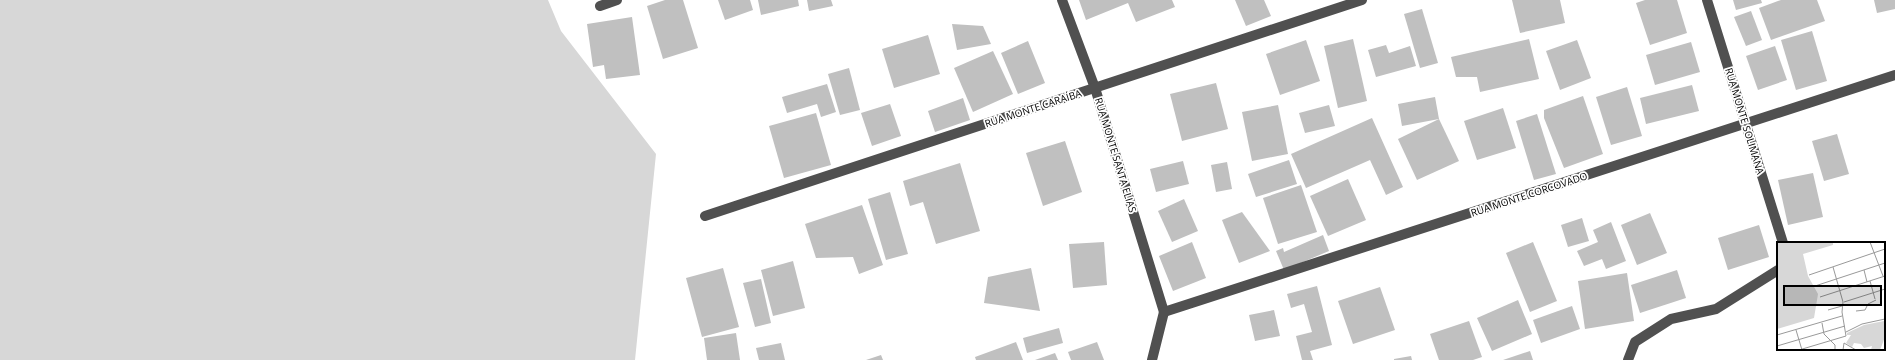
<svg xmlns="http://www.w3.org/2000/svg" width="1895" height="360" font-family="'Open Sans',sans-serif">
<rect width="100%" height="100%" fill="#fff"/>
<!-- green -->
<path fill="#d7d7d7" d="M0,0H548L561,31L656,154L635,360H0Z"/>
<!-- building -->
<g fill="#c0c0c0">
<path d="M665,0H683L698,48L663,59L647,6Z"/>
<path d="M718,0H750L753,10L725,20Z"/>
<path d="M758,0H798L799,6L761,15Z"/>
<path d="M807,0H831L833,6L809,11Z"/>
<path d="M1079,0H1172L1175,7L1136,22L1128,3L1086,20Z"/>
<path d="M1235,0H1264L1271,16L1246,26Z"/>
<path d="M1512,0H1560L1565,23L1520,33Z"/>
<path d="M1645,0H1677L1687,33L1650,45L1636,3Z"/>
<path d="M1733,0H1761L1762,3L1736,10Z"/>
<path d="M1781,0H1817L1825,21L1771,40L1759,8Z"/>
<path d="M1874,0H1895V9L1877,13Z"/>
<path d="M1422,9L1438,63L1420,68L1404,14Z"/>
<path d="M1751,11L1762,40L1746,46L1734,17Z"/>
<path d="M632,17L640,75L606,79L604,65L593,67L587,24Z"/>
<path d="M952,24L983,26L991,44L957,50Z"/>
<path d="M1812,31L1827,81L1796,90L1781,40Z"/>
<path d="M928,35L940,74L894,88L882,49Z"/>
<path d="M1353,39L1367,101L1338,108L1324,46Z"/>
<path d="M1529,39L1539,79L1480,92L1477,77H1456L1451,57Z"/>
<path d="M1306,40L1320,81L1280,95L1266,54Z"/>
<path d="M1577,40L1591,78L1560,90L1546,51Z"/>
<path d="M1028,41L1045,83L1018,94L1001,53Z"/>
<path d="M1691,42L1700,72L1655,85L1646,55Z"/>
<path d="M1386,45L1389,53L1410,46L1416,66L1376,77L1368,50Z"/>
<path d="M1775,46L1787,80L1758,90L1746,56Z"/>
<path d="M993,51L1013,94L973,112L954,68Z"/>
<path d="M849,68L860,110L840,115L828,74Z"/>
<path d="M1216,83L1228,129L1182,141L1170,94Z"/>
<path d="M827,84L836,112L821,117L817,104L787,113L782,97Z"/>
<path d="M1692,85L1699,111L1646,124L1640,98Z"/>
<path d="M1627,87L1642,136L1611,145L1596,97Z"/>
<path d="M1583,96L1603,154L1564,168L1544,118V110Z"/>
<path d="M1435,97L1439,119L1402,126L1398,104Z"/>
<path d="M963,98L970,120L935,132L928,111Z"/>
<path d="M890,104L901,136L872,146L861,113Z"/>
<path d="M1278,105L1288,154L1252,161L1242,112Z"/>
<path d="M1329,105L1335,126L1305,133L1299,113Z"/>
<path d="M1503,108L1516,148L1477,160L1464,121Z"/>
<path d="M816,113L831,165L784,178L769,126Z"/>
<path d="M1537,114L1556,174L1534,180L1516,121Z"/>
<path d="M1372,118L1403,187L1386,195L1370,160L1306,188L1291,154Z"/>
<path d="M1439,119L1459,161L1417,180L1398,139Z"/>
<path d="M1837,134L1849,174L1824,181L1812,141Z"/>
<path d="M1065,141L1082,192L1043,206L1026,153Z"/>
<path d="M1289,160L1297,184L1256,197L1248,174Z"/>
<path d="M1183,161L1189,184L1156,192L1150,169Z"/>
<path d="M1227,162L1232,189L1216,192L1211,165Z"/>
<path d="M960,163L980,231L936,244L923,202L910,206L903,181Z"/>
<path d="M1813,173L1823,217L1788,225L1778,180Z"/>
<path d="M1348,179L1366,220L1328,236L1310,196Z"/>
<path d="M1301,185L1317,232L1278,244L1263,198Z"/>
<path d="M890,192L908,254L886,260L868,199Z"/>
<path d="M1184,199L1198,231L1172,242L1158,211Z"/>
<path d="M862,205L883,265L859,274L853,257L816,258L805,224Z"/>
<path d="M1242,212L1270,251L1239,263L1222,220Z"/>
<path d="M1650,213L1667,253L1637,265L1621,225Z"/>
<path d="M1582,218L1589,241L1568,247L1561,225Z"/>
<path d="M1611,222L1626,261L1606,269L1602,259L1584,266L1577,251L1598,242L1593,230Z"/>
<path d="M1759,225L1769,257L1728,270L1718,238Z"/>
<path d="M1323,235L1329,251L1284,270L1276,251L1283,248L1284,252Z"/>
<path d="M1104,242L1107,285L1073,288L1069,244Z"/>
<path d="M1192,242L1206,278L1173,291L1159,256Z"/>
<path d="M1533,242L1557,301L1530,312L1506,253Z"/>
<path d="M793,261L805,308L773,316L761,270Z"/>
<path d="M723,268L739,327L702,337L686,278Z"/>
<path d="M1031,268L1040,311L984,303L988,277Z"/>
<path d="M1677,270L1686,298L1640,313L1631,285Z"/>
<path d="M1627,273L1634,321L1585,329L1578,281Z"/>
<path d="M761,279L771,323L755,327L743,283Z"/>
<path d="M1317,286L1332,345L1310,351L1313,360H1302L1296,336L1312,332L1304,304L1291,308L1287,294Z"/>
<path d="M1380,287L1395,330L1353,344L1338,301Z"/>
<path d="M1518,300L1532,334L1492,351L1477,318Z"/>
<path d="M1572,306L1580,329L1541,343L1533,320Z"/>
<path d="M1274,310L1280,336L1255,341L1249,315Z"/>
<path d="M1469,321L1482,357L1473,360H1439L1430,334Z"/>
<path d="M1059,328L1063,343L1027,353L1023,338Z"/>
<path d="M736,333L740,360H707L704,338Z"/>
<path d="M1016,342L1023,360H976L975,357Z"/>
<path d="M1097,342L1104,360H1071L1068,352Z"/>
<path d="M781,343L785,360H759L756,348Z"/>
<path d="M1530,351L1533,360H1503Z"/>
<path d="M1055,353L1058,360H1035Z"/>
<path d="M881,355L883,360H866Z"/>
<path d="M1411,356L1412,360H1394V359Z"/>
</g>
<g fill="none" stroke-linecap="round" stroke-linejoin="round">
<!-- minor -->
<g stroke="#505050" stroke-width="10">
<path d="M1062,0L1095,88L1164,312"/>
<path d="M1707,0L1783,243"/>
<path d="M600,6L617,0"/>
<path d="M705,216L1362,0"/>
<path d="M1164,312L1895,75"/>
<path d="M1152,360L1164,312"/>
<path d="M1628,360L1635,342L1671,319L1716,309L1778,270"/>
</g>
</g>
<g text-anchor="middle" dominant-baseline="central" stroke-width="3.5" stroke-linejoin="round" paint-order="stroke">
<!-- street labels -->
<g font-size="10" fill="#000" stroke="#fff">
<text transform="translate(1033 108) rotate(-18)">RUA MONTE CARAÍBA</text>
<text transform="translate(1745 121) rotate(73)">RUA MONTE SOLIMANA</text>
<text transform="translate(1116 155) rotate(73)">RUA MONTE SANTA ELIAS</text>
<text transform="translate(1529 194) rotate(-18)">RUA MONTE CORCOVADO</text>
</g>
</g>
<!-- overview -->
<g transform="translate(1777 242)">
<rect width="108" height="108" fill="#fff"/>
<path d="M0,0H56V3L26,12L31,34L41,52L37,76L0,87ZM107,79L108,95L103,108H94L95,104L87,106L84,102L77,101L75,105L69,101L74,93H70V91L87,83Z" fill="#d7d7d7"/>
<path fill="none" stroke="#999" stroke-width="1" d="M93,0L106,34M56,25L66,60M87,28L90,40M32,33L108,7M93,39L98,57M38,44L108,21M43,55L108,34M67,60L108,47M51,68L65,64M79,69L88,68L91,62L99,58M45,81L47,92L58,103V108M19,88L25,108M69,90L85,82L108,77M0,93L65,74M0,104L68,84M22,108L69,94L65,70L66,60M66,108L67,101L79,108"/>
<path fill="#000" fill-opacity="0.15" stroke="#000" stroke-width="2" d="M7,44H104V63H7Z"/>
<rect width="108" height="108" fill="none" stroke="#000" stroke-width="2"/>
</g>
</svg>
